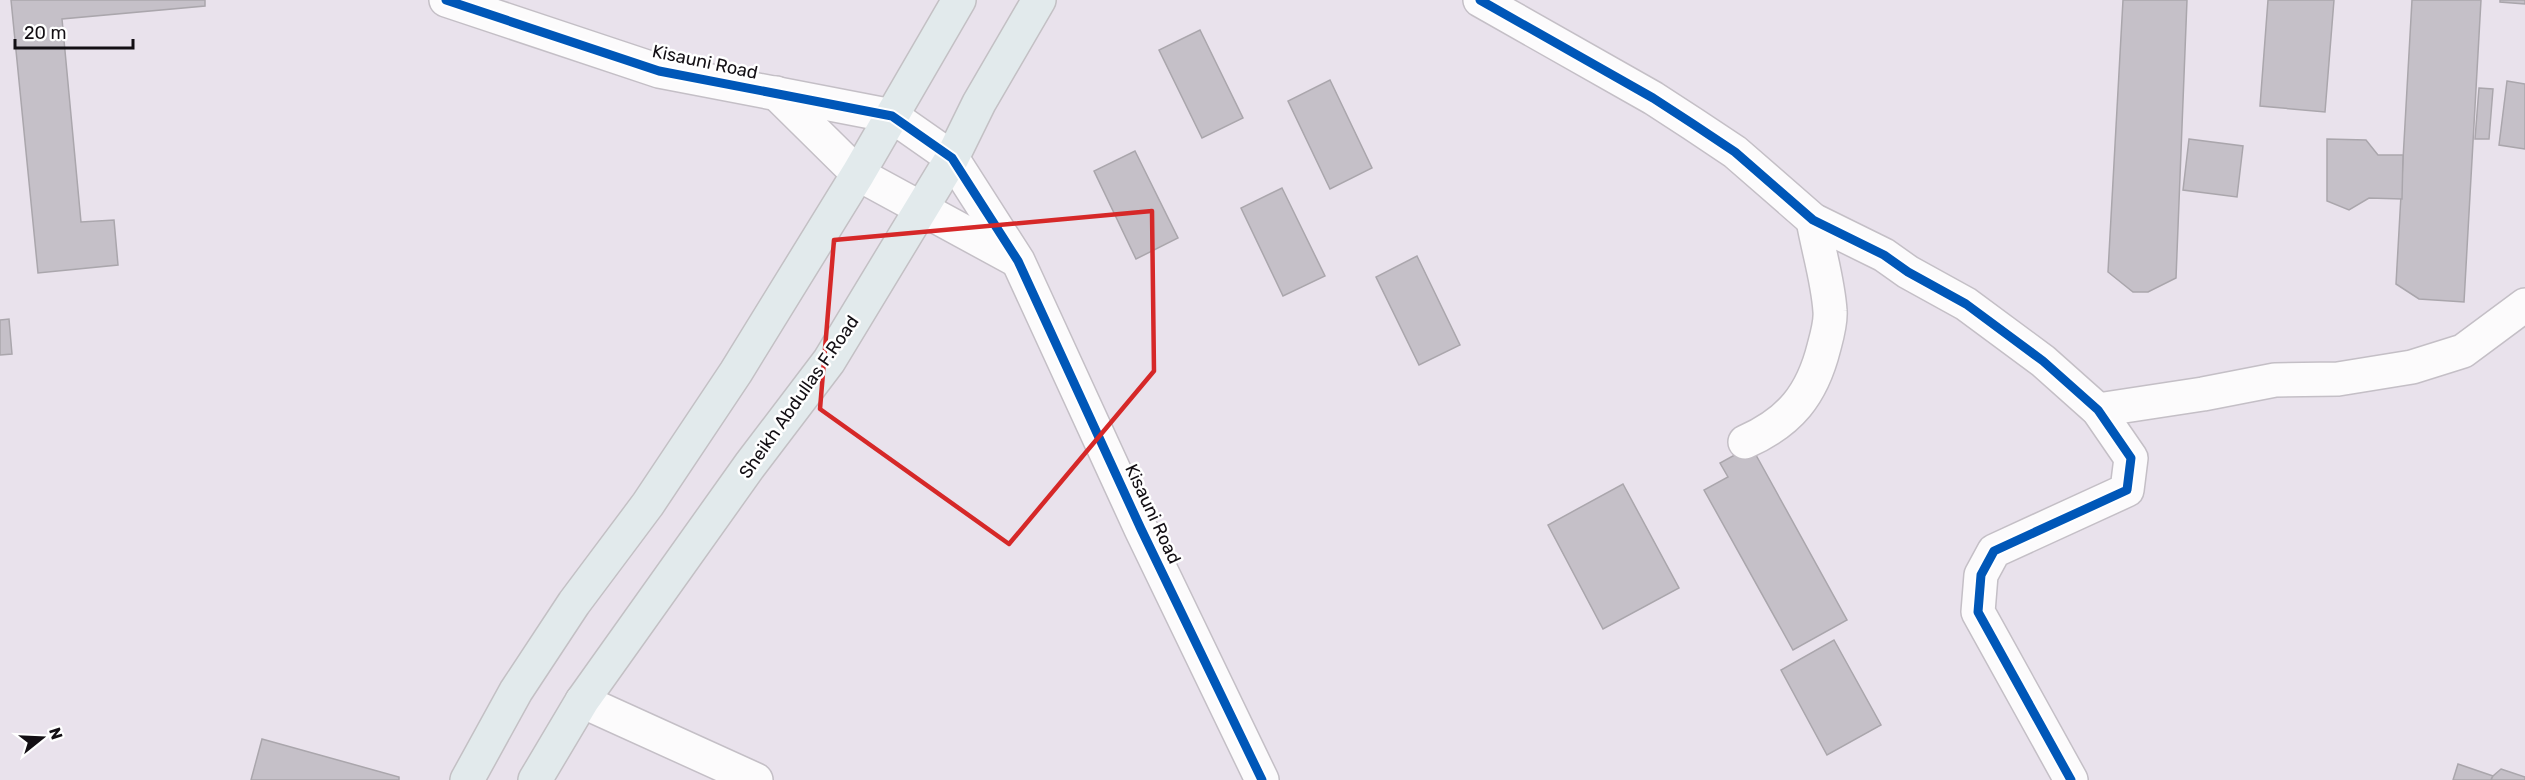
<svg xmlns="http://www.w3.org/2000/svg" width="2525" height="780" font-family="Rubik,sans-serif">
<rect width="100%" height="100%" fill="#e9e2ec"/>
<!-- building -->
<g fill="#c5c0c8" stroke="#aaa6ac" stroke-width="1.5">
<path d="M11,0H205V6L62,19L81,222L114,220L118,265L38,273Z"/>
<path d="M2123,0H2187L2176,278L2148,292H2133L2108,272Z"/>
<path d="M2268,0H2334L2325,112L2260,106Z"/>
<path d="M2412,0H2481L2464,302L2419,299L2396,284Z"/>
<path d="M2500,0H2525V4L2500,2Z"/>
<path d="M1200,30L1243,118L1202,138L1159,50Z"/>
<path d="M1330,80L1372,168L1330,189L1288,101Z"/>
<path d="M2507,81L2525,84V149L2499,145Z"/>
<path d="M2479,88L2493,89L2489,139H2475Z"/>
<path d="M2189,139L2243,146L2237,197L2183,190Z"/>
<path d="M2327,139L2366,140L2378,155H2403L2402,199L2369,198L2349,210L2327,201Z"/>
<path d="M1135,151L1178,238L1136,259L1094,171Z"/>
<path d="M1282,188L1325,276L1283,296L1241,208Z"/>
<path d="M1417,256L1460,345L1419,365L1376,277Z"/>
<path d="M9,319L12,354L0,355V320Z"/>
<path d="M1751,446L1847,620L1793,650L1704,490L1728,477L1720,463Z"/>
<path d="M1623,484L1679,588L1603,629L1548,525Z"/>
<path d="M1834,640L1881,725L1827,755L1781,670Z"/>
<path d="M262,739L399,777V780H251Z"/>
<path d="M2458,764L2493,776L2491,780H2453Z"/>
<path d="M2501,769L2525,777V780H2491L2493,776Z"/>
</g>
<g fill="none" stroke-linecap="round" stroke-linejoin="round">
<defs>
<g id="minor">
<path d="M446,0L659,71L892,116L952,158L1018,261L1141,529L1262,780"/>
<path d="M1480,0L1653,98L1693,124L1735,152L1813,220L1884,255L1908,272L1966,304L2043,361L2098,410L2131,458L2127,490L1994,551L1981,575L1978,612L2071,780"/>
<path d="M776,93L858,174L1016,260"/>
<path d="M2098,410L2203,394L2275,380L2338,379L2412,367L2463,351L2525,305"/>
<path d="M1745,442C1790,422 1812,395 1824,347C1827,336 1831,322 1830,311C1828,280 1818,249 1813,220"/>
<path d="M582,701L756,780"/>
</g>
<g id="major">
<path d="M467,780L516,691L574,603L648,504L736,372L858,174L959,0"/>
<path d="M535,780L582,701L750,465L829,361L952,158L979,103L1039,0"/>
</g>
</defs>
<!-- minor casing -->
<use href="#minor" stroke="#c4bfc6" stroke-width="36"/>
<!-- major casing -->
<use href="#major" stroke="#c3c0c4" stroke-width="36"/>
<!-- minor -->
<use href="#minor" stroke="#fcfbfc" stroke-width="33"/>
<!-- major -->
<use href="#major" stroke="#e2eaec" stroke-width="33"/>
<defs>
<g id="cycleway">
<path d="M446,0L659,71L892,116L952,158L1018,261L1141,529L1262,780"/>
<path d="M1480,0L1653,98L1693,124L1735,152L1813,220L1884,255L1908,272L1966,304L2043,361L2098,410L2131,458L2127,490L1994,551L1981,575L1978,612L2071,780"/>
</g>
</defs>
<!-- cycleway casing -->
<use href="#cycleway" stroke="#fff" stroke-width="13"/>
<!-- cycleway -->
<use href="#cycleway" stroke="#0057b8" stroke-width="9"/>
</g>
<!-- marked area -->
<path fill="none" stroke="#d62828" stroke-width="4.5" stroke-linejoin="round" d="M1152,211L1154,371L1009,544L820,409L834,240Z"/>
<g text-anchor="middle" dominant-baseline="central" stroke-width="5" stroke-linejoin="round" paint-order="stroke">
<!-- street labels -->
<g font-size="18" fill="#130f14" stroke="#fff">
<text transform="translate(705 62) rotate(12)">Kisauni Road</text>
<text transform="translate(799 397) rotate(-55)">Sheikh Abdullas F.Road</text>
<text transform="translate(1153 514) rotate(65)">Kisauni Road</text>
</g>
</g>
<!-- north arrow -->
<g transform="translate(42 738) rotate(72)" stroke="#ffffff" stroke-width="4.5" paint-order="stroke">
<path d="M0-4.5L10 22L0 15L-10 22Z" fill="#130f14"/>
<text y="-9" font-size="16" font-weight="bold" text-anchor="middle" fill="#130f14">N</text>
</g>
<!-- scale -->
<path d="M15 39v9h118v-9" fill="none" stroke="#130f14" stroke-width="3"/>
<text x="24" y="39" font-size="18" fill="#130f14" stroke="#ffffff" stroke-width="4.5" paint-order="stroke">20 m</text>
</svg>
